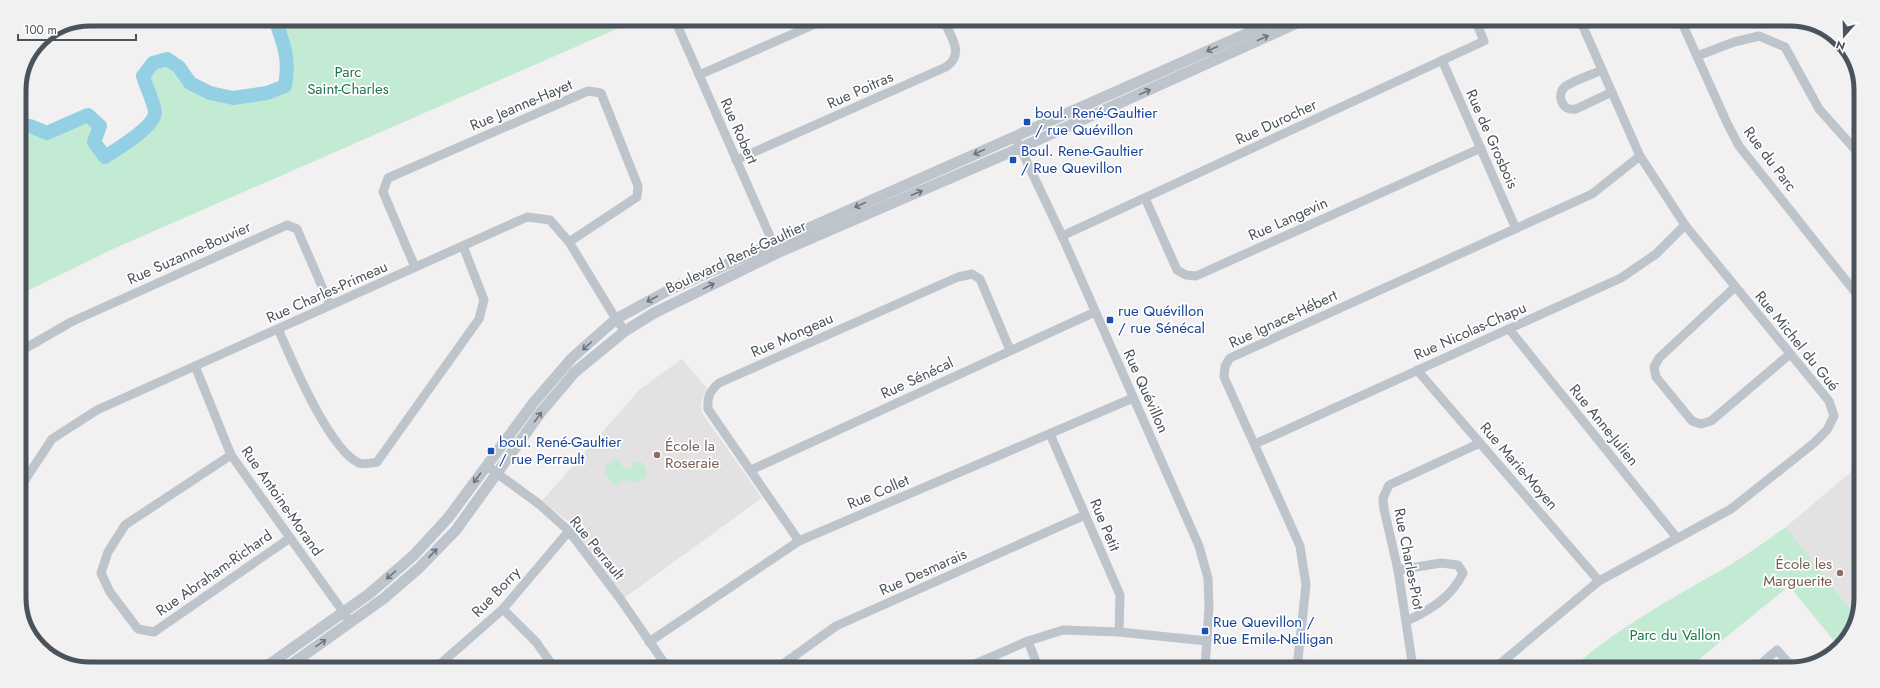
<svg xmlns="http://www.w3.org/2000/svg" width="1880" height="688" font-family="Jost,sans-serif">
<rect width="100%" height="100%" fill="#f2f0f0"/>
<!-- education -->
<g fill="#e3e1e1">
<path d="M682,359L707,388L701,403L702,413L762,498L624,598L568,521L542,501L639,390Z"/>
<path d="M1858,466L1857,618L1786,527Z"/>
</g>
<!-- green -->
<g fill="#c3ebd4">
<path d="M275,19L637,20L113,249L19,295V125L30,126L47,133L88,115L100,126L94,142L105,157C117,149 155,127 155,111C155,106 145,83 143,76L153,63L167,59L179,67L191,83L210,93L233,98L267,93L285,86C291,60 283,43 275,19Z"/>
<path d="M615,459H618L623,467L632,469L634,461L642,462L647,471L646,477L637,483L624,480L617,485L613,484L605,473V465Z"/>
<path d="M1786,527L1857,618V621L1839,647L1789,586L1687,669H1571C1620,625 1678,596 1733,563C1751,552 1769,539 1786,527Z"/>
</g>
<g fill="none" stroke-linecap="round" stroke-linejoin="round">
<!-- river -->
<path stroke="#94d0e4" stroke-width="14" d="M19,125L30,126L47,133L88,115L100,126L94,142L105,157C117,149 155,127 155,112C155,106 145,83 143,76L153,63L167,59L179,67L190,83L210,93L233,98L267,93L285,86C290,58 284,45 275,19"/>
<!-- minor -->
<g stroke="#bdc4cb" stroke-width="9">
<path d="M675,20L776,250"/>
<path d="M1682,23L1727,123L1739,146L1859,297"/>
<path d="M1697,56L1734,42L1759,36L1785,47L1819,109L1860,155"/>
<path d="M1442,60L1516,229"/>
<path d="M1602,70C1591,75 1577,79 1566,86C1555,94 1562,112 1576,109L1612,92"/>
<path d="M699,75L822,21"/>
<path d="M1015,137L1062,236L1199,546L1208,578L1209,607L1205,668"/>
<path d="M736,160L946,67C965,54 951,37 944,21"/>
<path d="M1145,198L1177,270L1186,275L1196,276L1481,148"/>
<path d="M1062,236L1484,41L1476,22"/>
<path d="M415,267L383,192L388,178L588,91L601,93L638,186L637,197L569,242"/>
<path d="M1735,287L1659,358L1654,367L1656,377L1692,421L1701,424L1711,421L1790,354"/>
<path d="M278,329C292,360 329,450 359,463C364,465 372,463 377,462L479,319L484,300L463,246"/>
<path d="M1509,329L1677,538"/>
<path d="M19,352L71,322L287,225L297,229L330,305"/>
<path d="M195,366L231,455L351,623"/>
<path d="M1417,370L1599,581"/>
<path d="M1050,434L1120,595L1119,632"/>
<path d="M1255,444L1621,278L1656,254L1685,225"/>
<path d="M231,455L125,525L108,552L101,573L110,592L138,629L154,632L290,538"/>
<path d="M487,466L539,504L569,531L621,600L667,667"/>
<path d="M751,470L1095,312"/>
<path d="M19,489L52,439L97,410L527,217L550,220L569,242L616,319L625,331"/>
<path d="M799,541L708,409C707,396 710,391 719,383L958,277L972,274L980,279L1010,350"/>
<path d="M1398,570L1441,563L1458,565L1463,573C1452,597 1430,610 1407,621"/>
<path d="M503,609L536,642L553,666"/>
<path d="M1028,641L1038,667"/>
<path d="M649,642L799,541L1133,398"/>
<path d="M438,666L503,609L569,531"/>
<path d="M779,667L836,626L1085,515"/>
<path d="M968,667L1028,641L1063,630L1119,632L1207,641"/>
<path d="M1297,668L1306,585L1300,546L1224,377L1225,366L1230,358L1592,194L1640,156"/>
<path d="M1413,668L1398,570L1384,509L1383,498L1389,485L1480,443"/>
<path d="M1495,668L1599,581L1731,509L1814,443L1827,430L1834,416L1829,401L1685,225L1640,156L1581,22"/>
<path d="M1755,669L1777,650L1793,668"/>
</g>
<!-- tertiary -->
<g stroke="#bdc4cb" stroke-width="11">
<path d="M267,666L369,594L413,556L448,518L534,402L572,358L616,319L669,290L1273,22"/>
<path d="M289,666L383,599L419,568L456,530L541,412L575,372L625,331L654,313L777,253L1020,148L1299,22"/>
</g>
</g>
<!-- one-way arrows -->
<defs><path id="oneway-shaft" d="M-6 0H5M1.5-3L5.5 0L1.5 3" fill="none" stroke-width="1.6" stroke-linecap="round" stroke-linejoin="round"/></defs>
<g stroke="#6c747d">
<use href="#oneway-shaft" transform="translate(1263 38) rotate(-24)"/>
<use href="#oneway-shaft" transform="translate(1212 49) rotate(156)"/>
<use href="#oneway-shaft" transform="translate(1145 92) rotate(-24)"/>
<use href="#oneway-shaft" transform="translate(979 152) rotate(156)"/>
<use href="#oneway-shaft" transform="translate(917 193) rotate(-23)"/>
<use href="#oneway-shaft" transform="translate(860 205) rotate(156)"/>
<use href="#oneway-shaft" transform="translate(709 286) rotate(-26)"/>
<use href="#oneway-shaft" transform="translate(652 299) rotate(152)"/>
<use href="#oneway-shaft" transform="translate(587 346) rotate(138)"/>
<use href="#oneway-shaft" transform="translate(538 417) rotate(-54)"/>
<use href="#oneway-shaft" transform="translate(477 478) rotate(127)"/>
<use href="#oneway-shaft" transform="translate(433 553) rotate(-47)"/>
<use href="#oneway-shaft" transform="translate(391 575) rotate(139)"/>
<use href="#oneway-shaft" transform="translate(321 643) rotate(-35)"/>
</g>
<!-- markers -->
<g fill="#1a4fb4" stroke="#fff" stroke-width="1.5">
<rect x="1023" y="118" width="8" height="8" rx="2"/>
<rect x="1009" y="156" width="8" height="8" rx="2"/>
<rect x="1106" y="316" width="8" height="8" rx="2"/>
<rect x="487" y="447" width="8" height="8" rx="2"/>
<rect x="1201" y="627" width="8" height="8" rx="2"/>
</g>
<g fill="#8d6e63" stroke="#fff" stroke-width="1.5">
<circle cx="657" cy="455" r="4"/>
<circle cx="1840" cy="573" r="4"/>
</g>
<g text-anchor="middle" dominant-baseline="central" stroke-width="3.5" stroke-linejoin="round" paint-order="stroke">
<!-- park labels -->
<g font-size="15" fill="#20774f" stroke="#fff">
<text x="348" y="72">Parc<tspan x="348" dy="17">Saint-Charles</tspan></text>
<text x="1675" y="635">Parc du Vallon</text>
</g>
<!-- street labels -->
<g font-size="15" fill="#4a525c" stroke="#fff">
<text transform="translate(860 90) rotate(-24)">Rue Poitras</text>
<text transform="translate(521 105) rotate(-23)">Rue Jeanne-Hayet</text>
<text transform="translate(1276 122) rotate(-25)">Rue Durocher</text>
<text transform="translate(739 131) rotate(66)">Rue Robert</text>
<text transform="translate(1492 139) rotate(66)">Rue de Grosbois</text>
<text transform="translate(1770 159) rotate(53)">Rue du Parc</text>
<text transform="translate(1288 219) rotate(-24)">Rue Langevin</text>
<text transform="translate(189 253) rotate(-24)">Rue Suzanne-Bouvier</text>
<text transform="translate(736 257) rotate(-25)">Boulevard René-Gaultier</text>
<text transform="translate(327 292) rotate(-24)">Rue Charles-Primeau</text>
<text transform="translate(1283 319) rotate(-25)">Rue Ignace-Hébert</text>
<text transform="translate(1470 331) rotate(-24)">Rue Nicolas-Chapu</text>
<text transform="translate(792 335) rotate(-24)">Rue Mongeau</text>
<text transform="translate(1797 341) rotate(51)">Rue Michel du Gué</text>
<text transform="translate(917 378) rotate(-25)">Rue Sénécal</text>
<text transform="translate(1146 391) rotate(66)">Rue Quévillon</text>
<text transform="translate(1604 425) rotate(51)">Rue Anne-Julien</text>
<text transform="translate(1519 466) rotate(49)">Rue Marie-Moyen</text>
<text transform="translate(878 492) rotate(-23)">Rue Collet</text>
<text transform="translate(282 501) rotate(55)">Rue Antoine-Morand</text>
<text transform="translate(1105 525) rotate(67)">Rue Petit</text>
<text transform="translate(597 548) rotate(51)">Rue Perrault</text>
<text transform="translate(1409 559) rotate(79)">Rue Charles-Piot</text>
<text transform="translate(923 572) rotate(-24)">Rue Desmarais</text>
<text transform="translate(214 573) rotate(-35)">Rue Abraham-Richard</text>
<text transform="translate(496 592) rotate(-46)">Rue Borry</text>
</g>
<!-- transit labels -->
<g font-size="15" fill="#164399" stroke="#fff" text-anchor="start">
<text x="1035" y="113">boul. René-Gaultier<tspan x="1035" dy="17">/ rue Quévillon</tspan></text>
<text x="1021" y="151">Boul. Rene-Gaultier<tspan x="1021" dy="17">/ Rue Quevillon</tspan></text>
<text x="1118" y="311">rue Quévillon<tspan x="1118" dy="17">/ rue Sénécal</tspan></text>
<text x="499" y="442">boul. René-Gaultier<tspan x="499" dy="17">/ rue Perrault</tspan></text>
<text x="1213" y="622">Rue Quevillon /<tspan x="1213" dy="17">Rue Emile-Nelligan</tspan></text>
</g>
<!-- education labels -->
<g font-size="15" fill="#785e54" stroke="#fff" text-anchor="start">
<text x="665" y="446">École la<tspan x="665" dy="17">Roseraie</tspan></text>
<text x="1832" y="564" text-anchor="end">École les<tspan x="1832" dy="17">Marguerite</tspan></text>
</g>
</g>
<!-- crop -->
<path d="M0 0H1880V688H0ZM90 26H1790A64 64 0 0 1 1854 90V598A64 64 0 0 1 1790 662H90A64 64 0 0 1 26 598V90A64 64 0 0 1 90 26Z" fill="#f1f1f2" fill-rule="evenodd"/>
<path fill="none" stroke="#4a525c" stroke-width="5" d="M90 26H1790A64 64 0 0 1 1854 90V598A64 64 0 0 1 1790 662H90A64 64 0 0 1 26 598V90A64 64 0 0 1 90 26Z"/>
<!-- north arrow -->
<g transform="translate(1844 36) rotate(200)" stroke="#ffffff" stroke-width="3" paint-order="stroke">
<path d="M0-3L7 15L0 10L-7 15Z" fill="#4a525c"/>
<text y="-6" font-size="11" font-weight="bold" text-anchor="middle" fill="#4a525c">N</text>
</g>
<!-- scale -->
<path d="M18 34v6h118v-6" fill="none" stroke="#4a525c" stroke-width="2"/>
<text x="24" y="34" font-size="12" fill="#4a525c" stroke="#ffffff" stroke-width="3" paint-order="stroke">100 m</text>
</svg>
